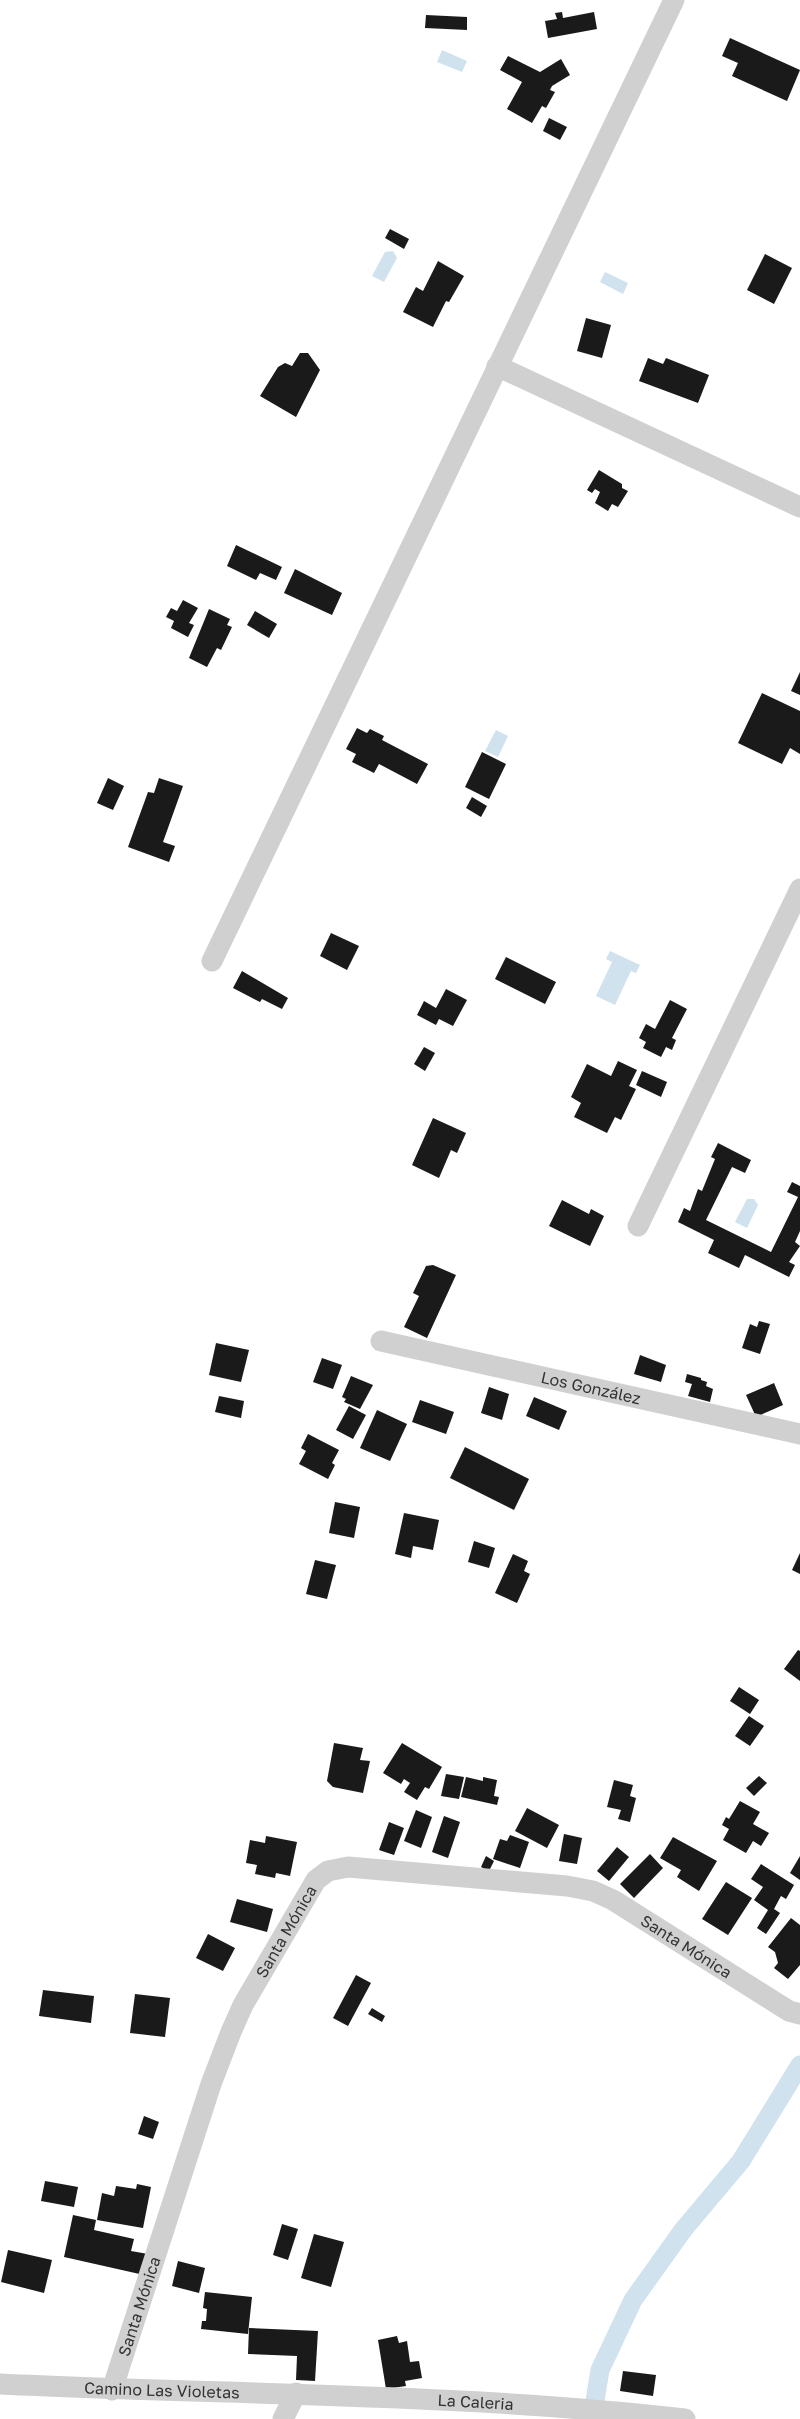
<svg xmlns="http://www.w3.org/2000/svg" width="800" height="2419" font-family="'Golos Text',sans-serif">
<rect width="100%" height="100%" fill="#fff"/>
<!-- water -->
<g fill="#cfe2ee">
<path d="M442,50L467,61L462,72L437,62Z"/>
<path d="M393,251L397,258L384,282L372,276L385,252Z"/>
<path d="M605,272L628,283L623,294L600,282Z"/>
<path d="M496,730L508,736L498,757L485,751Z"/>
<path d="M610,951L640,965L636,973L631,971L615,1005L596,996L612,962L606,959Z"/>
<path d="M747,1199H754L758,1205L747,1228L735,1222Z"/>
</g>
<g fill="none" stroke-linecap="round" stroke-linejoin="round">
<!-- canal -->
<path stroke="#cfe2ee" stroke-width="19" d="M592,2419L600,2370L633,2300L683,2230L741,2161L800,2065"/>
</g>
<!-- building -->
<g fill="#1a1a1a">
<path d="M562,12L563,18L594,12L597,29L548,38L545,21L557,19L555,13Z"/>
<path d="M426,15L467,17V30L425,28Z"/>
<path d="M730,38L800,70L787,101L732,76L738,63L722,56Z"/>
<path d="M508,56L540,72L561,59L570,75L552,86L550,90L555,92L546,108L542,106L532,123L507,109L522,82L500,70Z"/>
<path d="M549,118L567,127L560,140L543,131Z"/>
<path d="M390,229L409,239L404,249L385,238Z"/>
<path d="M765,254L792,268L774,304L747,290Z"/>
<path d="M438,261L464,276L449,302L446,301L433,327L403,312L416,287L423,291Z"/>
<path d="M586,318L611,325L602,358L577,351Z"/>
<path d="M300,353H308L320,370L296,417L260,396L278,367L285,363L292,366Z"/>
<path d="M648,358L663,364L666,358L709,375L698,403L639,381Z"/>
<path d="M599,470L622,484V488L628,491L618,507L612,504L608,511L595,503L600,492L595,489L592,493L587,490Z"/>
<path d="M236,545L282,567L276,580L260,573L256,580L227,566Z"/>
<path d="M295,569L342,593L332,615L284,593Z"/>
<path d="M183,600L198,608L189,623L194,625L188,637L171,628L174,621L166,617L171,608L177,611Z"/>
<path d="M209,609L230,619L227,625L232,627L221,650L217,648L207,667L189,658Z"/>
<path d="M255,611L277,624L269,638L247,625Z"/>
<path d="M800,672V695L791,691Z"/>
<path d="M762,693L800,711V754L790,748L782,764L738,743Z"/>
<path d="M357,728L367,733L370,729L384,736L382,740L428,764L417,784L379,764L374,773L352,762L356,754L346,749Z"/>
<path d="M482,752L506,764L489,799L465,787Z"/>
<path d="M108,778L124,786L113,810L97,803Z"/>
<path d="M159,778L183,786L163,842L175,846L169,862L128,847L148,792L154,793Z"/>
<path d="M472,797L487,806L481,817L466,808Z"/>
<path d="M331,933L359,946L347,970L320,956Z"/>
<path d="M506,957L556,982L545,1004L495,979Z"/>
<path d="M242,971L288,998L282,1009L262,999L260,1002L233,988Z"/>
<path d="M446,989L467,1000L453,1026L439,1019L436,1025L417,1015L424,1001L436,1008Z"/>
<path d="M670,1000L687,1009L672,1038L676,1040L672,1050L666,1047L661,1057L643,1048L646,1042L639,1038L646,1024L655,1029Z"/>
<path d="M424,1047L435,1053L425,1071L414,1064Z"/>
<path d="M618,1061L637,1070L629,1086L636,1089L621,1120L615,1117L607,1133L574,1117L581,1103L571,1097L587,1064L611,1076Z"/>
<path d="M642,1071L667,1082L661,1097L636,1085Z"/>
<path d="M433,1118L466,1133L457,1153L451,1150L439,1178L412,1165Z"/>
<path d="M718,1143L751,1160L745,1173L732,1167L706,1220L771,1252L798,1197L787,1192L792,1182L800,1186V1231L795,1242L800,1246L789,1262L795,1265L789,1277L745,1255L739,1268L708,1253L714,1240L678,1222L684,1208L690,1211L698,1189L702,1191L715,1159L711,1157Z"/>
<path d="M562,1200L589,1214L591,1209L604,1216L590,1246L549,1226Z"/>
<path d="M433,1265L456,1275L427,1338L404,1327L419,1296L413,1293L426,1266Z"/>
<path d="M759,1321L770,1324L760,1354L742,1348L750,1324L757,1327Z"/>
<path d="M216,1343L249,1350L241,1382L209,1375Z"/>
<path d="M640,1355L666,1365L661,1382L634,1374Z"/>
<path d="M322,1358L342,1365L333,1389L313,1382Z"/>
<path d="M687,1374L701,1378V1380L707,1382L706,1386L713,1389L710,1402L688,1396L692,1384L685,1382Z"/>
<path d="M351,1376L373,1385L360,1409L344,1402L346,1399L342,1397Z"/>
<path d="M774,1383L783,1405L756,1417L746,1395Z"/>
<path d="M489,1387L509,1394L502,1420L481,1413Z"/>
<path d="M219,1396L244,1401L241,1418L215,1412Z"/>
<path d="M534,1397L567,1411L559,1430L526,1416Z"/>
<path d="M420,1400L454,1412L446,1434L412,1422Z"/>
<path d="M349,1406L366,1415L353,1439L336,1430Z"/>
<path d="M377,1410L407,1424L390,1461L360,1448Z"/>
<path d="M308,1434L339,1450L332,1463L335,1465L328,1479L299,1464L306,1451L301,1448Z"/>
<path d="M465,1447L529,1479L514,1510L450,1478Z"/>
<path d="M335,1502L360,1507L354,1538L329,1533Z"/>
<path d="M404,1513L439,1520L433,1550L413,1546L411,1558L395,1554Z"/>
<path d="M474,1541L495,1548L489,1568L468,1562Z"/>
<path d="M800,1553V1574L792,1570Z"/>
<path d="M513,1554L528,1561L524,1571L530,1574L517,1603L495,1593Z"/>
<path d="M315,1560L336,1565L327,1599L306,1594Z"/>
<path d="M798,1650L800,1651V1681L784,1669Z"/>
<path d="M739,1687L759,1700L750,1714L730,1701Z"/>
<path d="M749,1716L764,1726L750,1746L735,1736Z"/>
<path d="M334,1743L363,1748L360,1760L370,1761L363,1793L333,1787L327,1781Z"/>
<path d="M402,1743L442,1767L429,1789L425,1787L417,1800L404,1792L410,1783L404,1779L401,1784L383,1773Z"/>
<path d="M446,1774L464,1777L459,1799L441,1796Z"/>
<path d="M759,1776L767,1783L754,1796L746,1788Z"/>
<path d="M466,1777L483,1781V1777L497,1780L494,1796L499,1797L497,1805L461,1797Z"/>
<path d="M614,1780L633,1785L630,1796L636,1798L630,1822L618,1819L621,1810L607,1807Z"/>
<path d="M740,1801L760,1812L753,1824L769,1833L761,1846L753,1841L746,1853L723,1840L729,1829L722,1825L726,1817L729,1819Z"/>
<path d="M527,1808L559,1825L547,1848L515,1831Z"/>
<path d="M416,1810L432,1817L421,1848L404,1841Z"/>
<path d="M444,1816L460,1822L448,1858L432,1852Z"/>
<path d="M389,1822L404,1828L394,1855L379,1850Z"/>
<path d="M564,1834L582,1838L577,1864L559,1861Z"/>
<path d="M510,1835L529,1842L520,1868L493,1859L500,1839L507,1841Z"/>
<path d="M266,1836L297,1842L290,1876L276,1873L275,1878L255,1874L257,1865L246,1863L250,1840L265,1843Z"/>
<path d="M673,1837L717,1861L699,1891L677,1877L681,1870L660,1858Z"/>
<path d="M617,1847L629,1857L609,1881L597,1871Z"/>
<path d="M650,1854L663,1868L634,1898L620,1884Z"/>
<path d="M486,1856L494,1861L489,1871L481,1867Z"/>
<path d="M800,1856V1880L790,1873Z"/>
<path d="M761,1864L794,1885L786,1899L781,1896L774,1909L780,1913L766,1934L757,1928L768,1910L754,1900L763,1887L751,1879Z"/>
<path d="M726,1882L752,1898L728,1935L702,1919Z"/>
<path d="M237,1899L273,1909L267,1932L230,1922Z"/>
<path d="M791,1918L800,1925V1965L788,1979L774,1968L778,1963L775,1952L768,1947Z"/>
<path d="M208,1934L235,1948L223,1971L196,1958Z"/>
<path d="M356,1975L371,1983L348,2026L333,2018Z"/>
<path d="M43,1990L94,1996L91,2023L39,2016Z"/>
<path d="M135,1994L170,1998L165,2037L130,2033Z"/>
<path d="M372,2008L385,2016L382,2022L368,2014Z"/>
<path d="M144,2116L159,2122L153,2139L138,2134Z"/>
<path d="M45,2181L78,2187L74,2207L41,2201Z"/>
<path d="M137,2184L151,2187L143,2228L97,2220L102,2193L114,2196L116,2186L136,2189Z"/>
<path d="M73,2215L96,2220L94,2230L134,2239L131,2251L148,2254L144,2275L64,2257Z"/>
<path d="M282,2224L298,2229L288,2260L273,2255Z"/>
<path d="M314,2234L344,2242L331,2287L301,2278Z"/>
<path d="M8,2250L52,2260L44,2293L1,2282Z"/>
<path d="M178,2261L205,2268L199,2293L172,2286Z"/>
<path d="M205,2292L252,2297L248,2334L201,2329L202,2321H206L207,2309L203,2308Z"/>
<path d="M249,2328L318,2331L315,2381L296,2380L297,2356L248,2354Z"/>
<path d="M397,2336L399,2343L407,2341L410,2362L419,2361L422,2378L405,2381L406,2386L386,2389L378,2340Z"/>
<path d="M623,2371L656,2375L653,2396L620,2391Z"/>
</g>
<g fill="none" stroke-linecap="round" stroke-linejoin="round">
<!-- minor -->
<g stroke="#d0d0d0" stroke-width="21">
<path d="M497,366L800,507"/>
<path d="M212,961L674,0"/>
<path d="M638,1226L800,889"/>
<path id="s1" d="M381,1341L800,1434"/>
<path id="s2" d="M0,2384C229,2395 458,2393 685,2419"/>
<path id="s3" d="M112,2390L211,2084L231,2032L243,2005L316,1880L328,1871L348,1867L567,1886L593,1891L613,1900L789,2011L800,2014"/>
<path d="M283,2419L296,2393"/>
</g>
</g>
<g text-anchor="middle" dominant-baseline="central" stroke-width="5" stroke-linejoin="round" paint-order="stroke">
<!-- street labels -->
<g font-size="16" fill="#333" stroke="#fff">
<text stroke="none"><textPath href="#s1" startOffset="215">Los González</textPath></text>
<text stroke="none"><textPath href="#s3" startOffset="492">Santa Mónica</textPath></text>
<text stroke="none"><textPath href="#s3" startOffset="942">Santa Mónica</textPath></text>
<text stroke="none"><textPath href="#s3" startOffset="88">Santa Mónica</textPath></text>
<text stroke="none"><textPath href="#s2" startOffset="162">Camino Las Violetas</textPath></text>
<text stroke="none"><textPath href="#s2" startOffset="476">La Caleria</textPath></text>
</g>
</g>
</svg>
